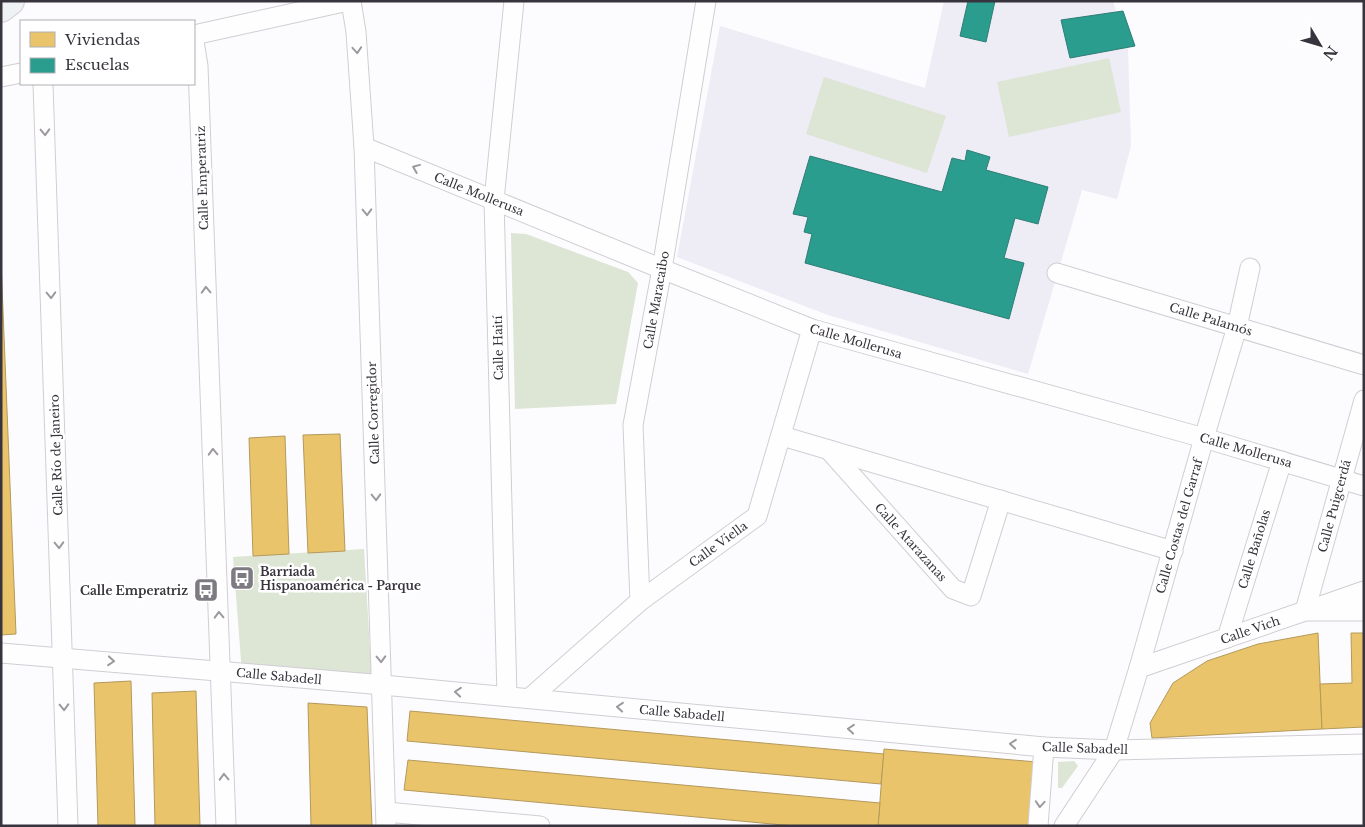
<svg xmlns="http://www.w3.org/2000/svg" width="1365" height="827" font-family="'Libre Baskerville',serif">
<rect width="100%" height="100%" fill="#fcfbfe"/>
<!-- education -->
<path fill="#eeecf5" d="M944,1H1113L1128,49L1131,146L1117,199L1082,190L1028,374L828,315L677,257L720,26L925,88Z"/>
<!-- green -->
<g fill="#dde5d5">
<path d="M1109,58L1121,112L1009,137L997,82Z"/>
<path d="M824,77L946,116L927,173L806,134Z"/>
<path d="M511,233L526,234L628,272L638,283L616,404L515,409Z"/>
<path d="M364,549L372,684L242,673L233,557Z"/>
<path d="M1074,761L1078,766L1062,788H1058V762Z"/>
</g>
<!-- homes -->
<g fill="#e9c46a" stroke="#b4995c">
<path d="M1,261L16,634L1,635Z"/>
<path d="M340,434L345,551L308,553L303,435Z"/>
<path d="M285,436L289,554L253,556L249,438Z"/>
<path d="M1318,633L1322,729L1152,738L1150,723L1173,683L1207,661L1258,644Z"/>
<path d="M1351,633H1364V727L1322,729L1320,684L1352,683Z"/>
<path d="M131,681L135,826H98L94,683Z"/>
<path d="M196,691L200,826H155L152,693Z"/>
<path d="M308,703L367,707L372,826H311Z"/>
<path d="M410,711L884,754L881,784L407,741Z"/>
<path d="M884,749L1037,762L1031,826H878Z"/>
<path d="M408,760L880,803L878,826H794L404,790Z"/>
</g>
<!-- schools -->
<g fill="#2a9d8f" stroke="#2e7e76">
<path d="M968,1H995L986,42L960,36Z"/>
<path d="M1123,11L1135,46L1070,58L1061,20Z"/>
<path d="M967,150L990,157L986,170L1048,187L1038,224L1015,218L1004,258L1024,263L1009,319L805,263L812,234L804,232L808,217L793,214L810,156L942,192L952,158L965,161Z"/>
</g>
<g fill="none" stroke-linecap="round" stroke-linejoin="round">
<defs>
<g id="street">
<path d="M351,1L356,32L364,147L386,826"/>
<path d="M194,35L348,1"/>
<path d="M194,41L198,66L226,826"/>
<path d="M1,77L21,73"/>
<path d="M43,84L68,826"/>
<path d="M364,147L662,269L812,329L1204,438L1364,486"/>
<path d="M1057,273L1364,365"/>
<path d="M782,436L1173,551"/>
<path d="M829,450L953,589L971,596L1001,500"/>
<path d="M640,601L633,425L662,269L706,1"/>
<path d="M1321,606L1364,591"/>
<path d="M1305,611L1364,400"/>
<path d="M1227,638L1282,461"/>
<path d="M1,653L372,684L1044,747L1114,750L1364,744"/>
<path d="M1139,668L1305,611H1364"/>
<path d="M507,696L494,200L514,1"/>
<path d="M530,698L640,601L757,516L812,329"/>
<path d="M386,812L540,826"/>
<path d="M1038,826L1044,747"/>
<path d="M1064,826L1114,750L1139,668L1204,438L1237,327L1250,268"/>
</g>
<path id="secondary" d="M1,8L10,1"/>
</defs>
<!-- street casing -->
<use href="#street" stroke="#d0ced3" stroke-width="21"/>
<!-- secondary casing -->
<use href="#secondary" stroke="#d0ced3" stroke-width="30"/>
<!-- street -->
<use href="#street" stroke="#fffeff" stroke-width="19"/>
<!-- secondary -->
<use href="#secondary" stroke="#eef2f4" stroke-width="28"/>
</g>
<!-- one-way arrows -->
<defs><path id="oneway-chevron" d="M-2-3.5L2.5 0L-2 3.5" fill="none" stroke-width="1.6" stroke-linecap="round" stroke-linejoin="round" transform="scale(1.25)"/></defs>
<g stroke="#9c999e">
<use href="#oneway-chevron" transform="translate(357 50) rotate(86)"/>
<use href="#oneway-chevron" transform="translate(45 132) rotate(88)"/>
<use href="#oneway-chevron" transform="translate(416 168) rotate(-158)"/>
<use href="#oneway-chevron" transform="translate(367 212) rotate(88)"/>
<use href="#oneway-chevron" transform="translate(206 290) rotate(-92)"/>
<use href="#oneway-chevron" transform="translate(51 295) rotate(88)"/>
<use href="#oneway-chevron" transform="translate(213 452) rotate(-92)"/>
<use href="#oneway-chevron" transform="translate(376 497) rotate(88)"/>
<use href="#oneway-chevron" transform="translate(59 545) rotate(88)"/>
<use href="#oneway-chevron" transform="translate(219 615) rotate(-92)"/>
<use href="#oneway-chevron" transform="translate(381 659) rotate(88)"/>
<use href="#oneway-chevron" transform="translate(111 661) rotate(5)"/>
<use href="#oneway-chevron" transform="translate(458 692) rotate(-175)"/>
<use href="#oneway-chevron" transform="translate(64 707) rotate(88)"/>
<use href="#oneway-chevron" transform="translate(620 707) rotate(-175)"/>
<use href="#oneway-chevron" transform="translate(851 729) rotate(-175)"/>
<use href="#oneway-chevron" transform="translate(1013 744) rotate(-175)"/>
<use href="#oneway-chevron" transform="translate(224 777) rotate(-92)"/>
<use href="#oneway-chevron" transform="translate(1040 804) rotate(94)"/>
</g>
<!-- icons -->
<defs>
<symbol id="bus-square" viewBox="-11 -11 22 22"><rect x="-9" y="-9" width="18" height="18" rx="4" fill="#7d7a81" stroke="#fff"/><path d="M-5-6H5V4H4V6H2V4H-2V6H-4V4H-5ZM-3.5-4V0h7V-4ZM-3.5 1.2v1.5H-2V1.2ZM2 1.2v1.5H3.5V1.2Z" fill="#fff"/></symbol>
</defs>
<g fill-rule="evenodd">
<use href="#bus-square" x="228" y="564" width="28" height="28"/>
<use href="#bus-square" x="192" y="576" width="28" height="28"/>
</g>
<g text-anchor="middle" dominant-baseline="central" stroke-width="5" stroke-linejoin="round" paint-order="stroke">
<!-- street labels -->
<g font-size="12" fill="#38343d" stroke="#fff">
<text transform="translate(202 178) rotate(-92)">Calle Emperatriz</text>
<text transform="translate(479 194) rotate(22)">Calle Mollerusa</text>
<text transform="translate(656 300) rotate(-80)">Calle Maracaibo</text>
<text transform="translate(1211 319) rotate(17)">Calle Palamós</text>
<text transform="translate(856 341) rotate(16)">Calle Mollerusa</text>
<text transform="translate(498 348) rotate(-91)">Calle Haití</text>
<text transform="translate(373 413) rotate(-92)">Calle Corregidor</text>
<text transform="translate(1246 450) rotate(16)">Calle Mollerusa</text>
<text transform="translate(56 455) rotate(-92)">Calle Río de Janeiro</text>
<text transform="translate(1334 506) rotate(-75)">Calle Puigcerdá</text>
<text transform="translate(1179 526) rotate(-74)">Calle Costas del Garraf</text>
<text transform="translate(911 542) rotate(48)">Calle Atarazanas</text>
<text transform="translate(718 544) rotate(-36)">Calle Viella</text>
<text transform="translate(1254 549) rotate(-73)">Calle Bañolas</text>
<text transform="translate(1250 630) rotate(-19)">Calle Vich</text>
<text transform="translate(279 676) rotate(5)">Calle Sabadell</text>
<text transform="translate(682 713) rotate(5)">Calle Sabadell</text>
<text transform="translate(1085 748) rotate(2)">Calle Sabadell</text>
</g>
<!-- poi labels -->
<g font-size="12" font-weight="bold" fill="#38343d" stroke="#fff" text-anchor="start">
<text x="260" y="571">Barriada<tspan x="260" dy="14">Hispanoamérica - Parque</tspan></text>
<text x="188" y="590" text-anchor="end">Calle Emperatriz</text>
</g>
</g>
<!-- border -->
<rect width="1365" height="827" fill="none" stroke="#38343d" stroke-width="5"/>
<!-- legend -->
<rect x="20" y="20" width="175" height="65" fill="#ffffff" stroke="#afaeb1"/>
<rect x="30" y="32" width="25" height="15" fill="#e9c46a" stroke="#afaeb1"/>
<text x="65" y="45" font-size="15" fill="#38343d">Viviendas</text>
<rect x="30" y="58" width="25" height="15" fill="#2a9d8f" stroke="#afaeb1"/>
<text x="65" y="70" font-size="15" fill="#38343d">Escuelas</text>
<!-- north arrow -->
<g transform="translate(1320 45) rotate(128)" stroke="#ffffff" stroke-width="4" paint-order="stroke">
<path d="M0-4L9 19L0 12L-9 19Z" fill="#38343d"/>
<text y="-8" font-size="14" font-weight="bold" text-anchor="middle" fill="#38343d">N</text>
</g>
</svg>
